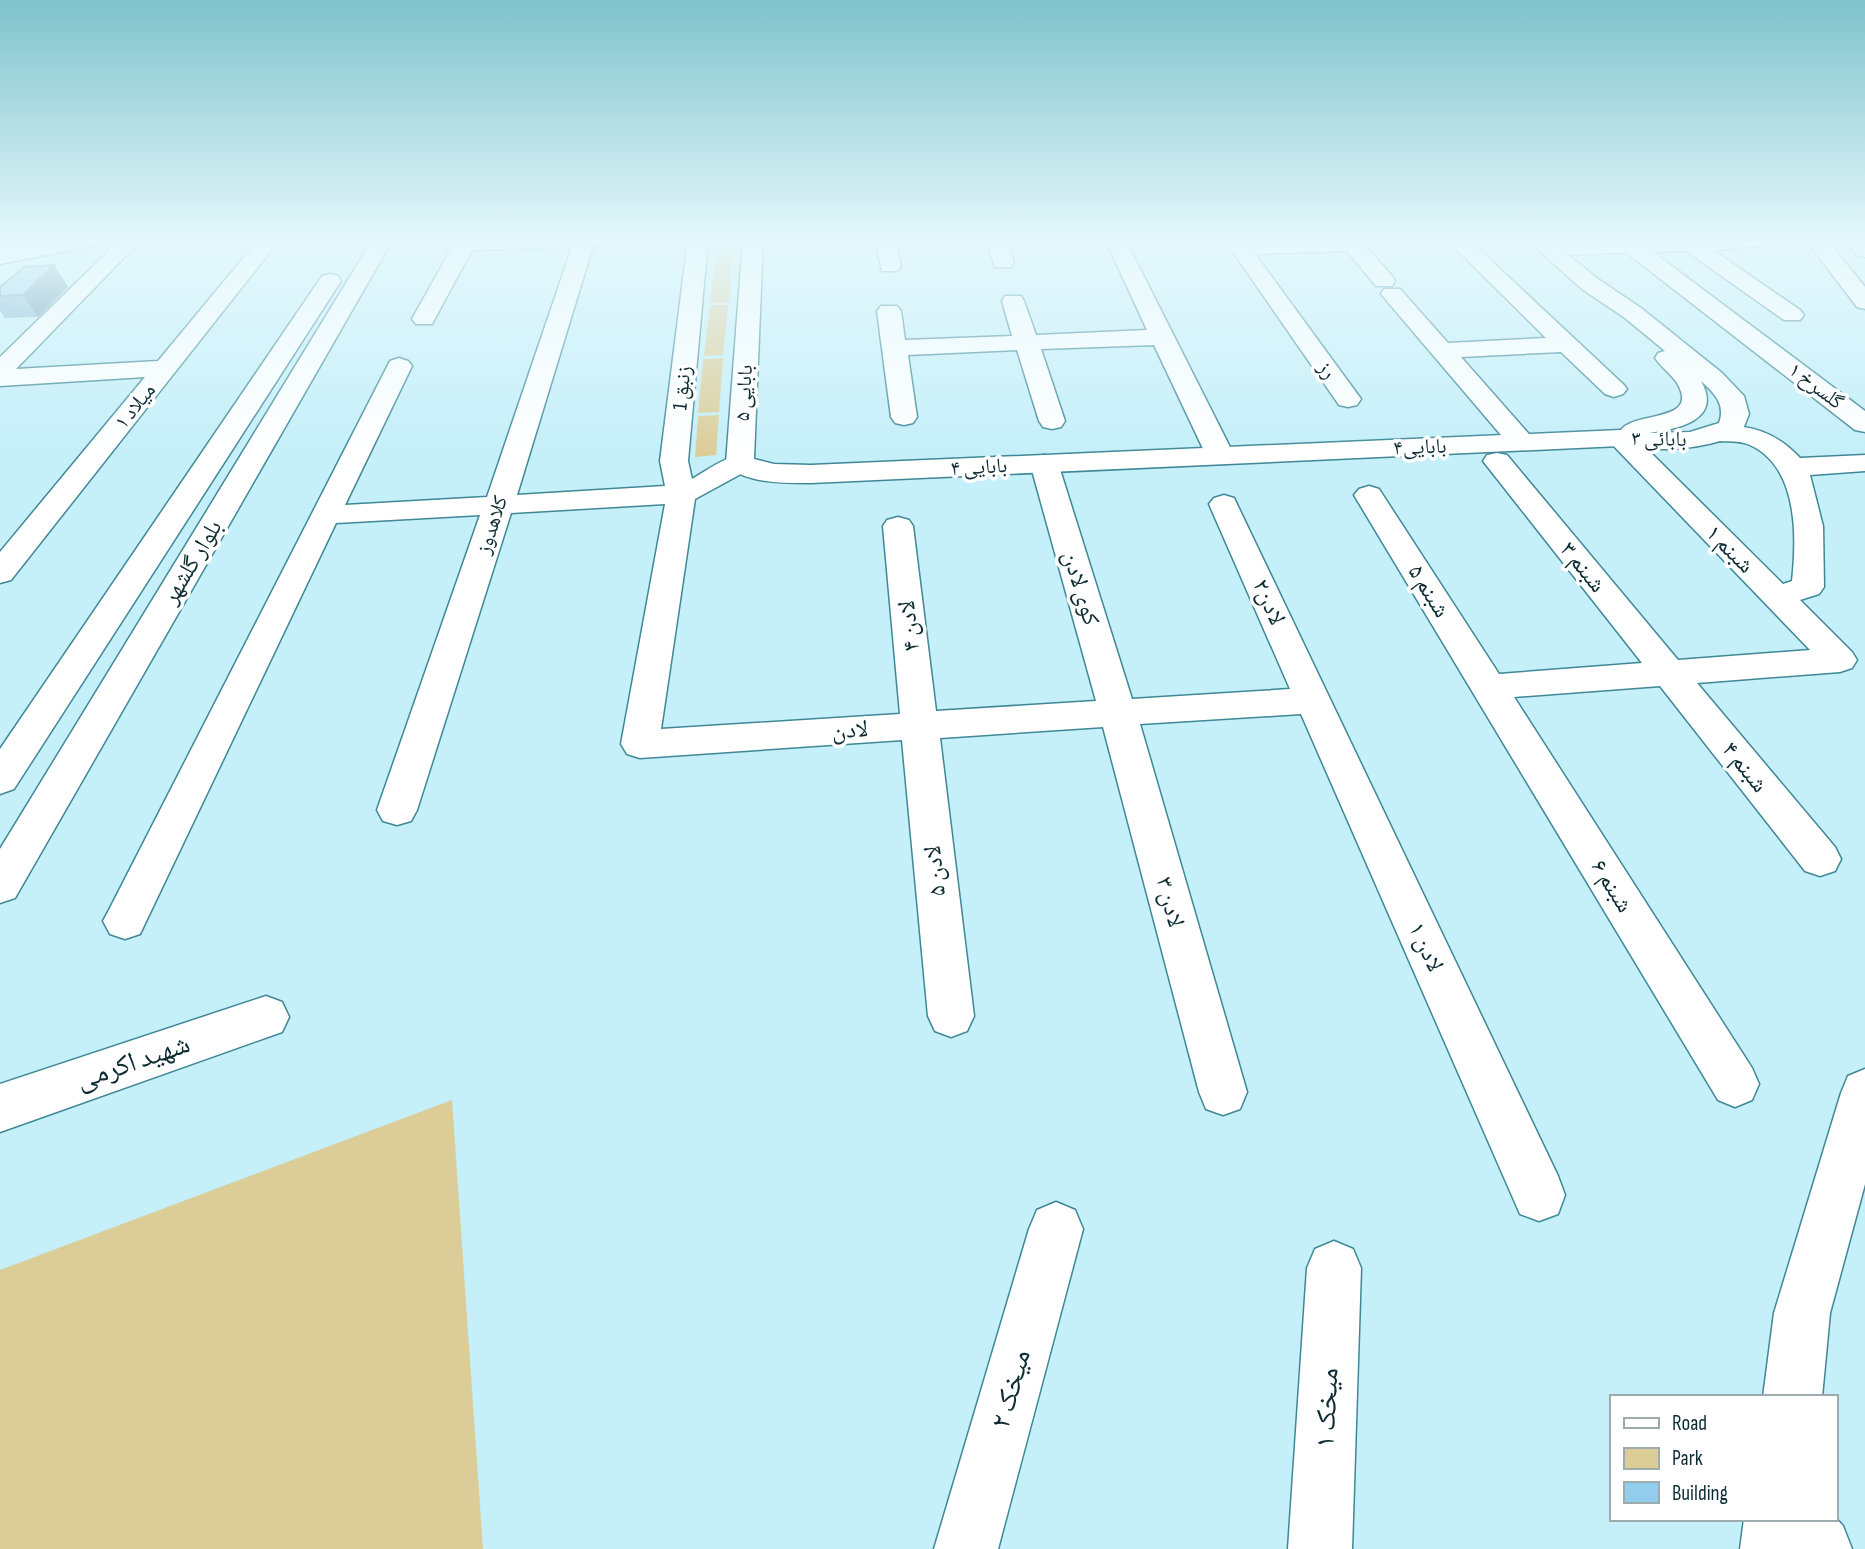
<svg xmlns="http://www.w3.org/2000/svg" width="1865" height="1549" font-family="'Sofia Sans Condensed','Noto Naskh Arabic',sans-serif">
<rect width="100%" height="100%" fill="#c5eff9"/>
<!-- green -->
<g fill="#dccd98">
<path d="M718,239H734L729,303H710Z"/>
<path d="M710,305H728L723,355L704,356Z"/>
<path d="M723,358L719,412L698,413L703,359Z"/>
<path d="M719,415L716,455L695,457L698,416Z"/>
<path d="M452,1100L483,1549H0V1270Z"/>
</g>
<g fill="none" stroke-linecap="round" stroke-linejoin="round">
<defs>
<g id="minor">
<path d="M7,239H29C22,250 13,258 0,253V245Z"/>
<path d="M121,239H142L16,369L158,361L259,239H280L11,580L0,583V552L145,377L0,386V357Z"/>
<path d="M457,239H625L622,243L593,246L517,495L665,486L660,461L688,239H708L688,461L692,479C710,469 729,452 750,457L754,463L750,469L695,499L661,729L900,714L883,526L887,520L898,517L909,520L913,526L936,711L1096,701L1030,463L1034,457L1044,455L1054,457L1058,463L1132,699L1290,689L1209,504L1214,498L1224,495L1234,498L1558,1176L1565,1195L1558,1214L1539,1221L1520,1214L1301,714L1140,724L1247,1092L1240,1109L1223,1115L1206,1109L1199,1092L1103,727L940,738L974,1016L967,1031L951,1037L935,1031L928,1016L902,740L640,758L627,754L621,744L665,504L511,513L417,810L411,821L397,825L383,821L377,810L480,515L336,523L140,934L125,939L110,934L103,921L110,908L390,361L399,358L408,361L412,366L345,505L487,497L572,247L472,250L432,324H416L412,319Z"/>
<path d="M875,239H895L901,266L898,271H882Z"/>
<path d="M986,239H1006L1014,262L1011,267H995Z"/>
<path d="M1105,239H1125L1234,455L1230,461L1220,463L1210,461L1206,455L1154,345L1041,349L1065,421L1061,427L1052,429L1043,427L1039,421L1017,350L908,355L917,417L913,423L904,425L895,423L891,417L877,311L881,306H897L901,311L905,340L1012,336L1002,301L1005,296H1021L1024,301L1036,335L1147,330Z"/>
<path d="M1224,239H1244L1246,241L1359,239L1392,276L1395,281L1392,286H1376L1347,251L1255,254L1361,399L1357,405L1348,407L1339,405Z"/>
<path d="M1446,239H1468L1623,384L1627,389L1623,394L1614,397L1605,394L1561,352L1461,357L1536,442L1532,448L1522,450L1512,448L1381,294L1384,289H1400L1448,343L1546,338Z"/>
<path d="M1613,239H1760L1762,242L1759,246L1713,250L1800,310L1804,315L1800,320H1784L1686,251L1653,252L1865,411V432L1855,430L1627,253L1549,255L1542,253L1538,249L1542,245L1549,243Z"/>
<path d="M1717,426C1751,424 1777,433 1800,458L1865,455V471L1810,475L1823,526L1824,587L1819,594L1800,600L1852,652L1857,660L1852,668L1840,672L1697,683L1835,847L1841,859L1835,871L1820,876L1805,871L1660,686L1514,697L1752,1068L1759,1084L1752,1100L1735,1107L1718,1100L1354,495L1359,489L1369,486L1379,489L1499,674L1642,663L1483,461L1487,455L1497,453L1507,455L1678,660L1810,650L1606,438L1610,432L1620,430L1630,432L1783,584L1792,581C1797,536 1798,467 1750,445C1737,439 1721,443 1707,440L1703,434L1707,428Z"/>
<path d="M266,996L282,1002L289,1017L282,1032L0,1132V1084Z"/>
<path d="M1056,1202L1075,1210L1083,1229L998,1549H934L1029,1229L1037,1210Z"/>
<path d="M1334,1241L1353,1249L1361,1268L1352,1549H1288L1307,1268L1315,1249Z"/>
</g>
<g id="major">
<path d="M67,239H107L104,243L97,245L0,264V252Z"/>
<path d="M373,239H393L15,898L0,903V849Z"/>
<path d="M743,239H763L754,459L774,464L811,465L1621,430C1634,411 1701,423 1677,383C1671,374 1661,367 1655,358L1658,353L1665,351L1625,318L1582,289L1526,239H1548L1598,279L1641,308L1722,373L1744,396L1749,414L1741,434C1700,450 1663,452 1620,446L811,483C788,483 740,484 726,463ZM1701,381C1714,393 1726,404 1719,423L1690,432L1649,433C1678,429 1723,420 1701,381Z"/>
<path d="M1805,239H1826L1865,287V309L1857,307Z"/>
<path d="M1844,239H1865V257L1857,256Z"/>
<path d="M330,274L338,276L341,281L14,789L0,794V749L322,276Z"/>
<path d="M1865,1069V1184L1830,1313L1822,1397H1763L1774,1313L1841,1093L1848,1076Z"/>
<path d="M1835,1517L1843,1526L1852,1549H1740L1744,1519H1835Z"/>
</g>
</defs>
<!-- minor casing -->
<use href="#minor" stroke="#3f8897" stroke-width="3"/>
<!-- major casing -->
<use href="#major" stroke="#3f8897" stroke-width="3"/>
<!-- minor -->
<use href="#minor" fill="#fff" fill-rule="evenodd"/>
<!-- major -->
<use href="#major" fill="#fff" fill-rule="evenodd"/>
</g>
<!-- wall -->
<path fill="#7eb0cd" d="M0,287H68L38,317L5,318L0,311Z"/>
<!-- shaded-wall -->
<path fill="#6790a7" d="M54,265L68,287L38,317L23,295Z"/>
<!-- building -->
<path fill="#93cdee" stroke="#6790a7" stroke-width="2" d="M54,265L23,295L0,296V287L24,267Z"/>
<!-- sky -->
<linearGradient id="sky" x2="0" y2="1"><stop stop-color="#7fc3cb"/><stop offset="0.53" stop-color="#e5f8fc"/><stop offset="1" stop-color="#e5f8fc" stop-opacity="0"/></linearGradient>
<rect width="1865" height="455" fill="url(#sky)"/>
<g text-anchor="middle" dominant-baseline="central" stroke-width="7" stroke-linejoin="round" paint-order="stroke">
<!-- far-street labels -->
<g font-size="21" fill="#0d2c33" stroke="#fff">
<text transform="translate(1327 370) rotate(54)">رز</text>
<text transform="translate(1816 386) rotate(37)">گلسرخ ۱</text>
<text transform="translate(682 388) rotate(-84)">زنبق 1</text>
<text transform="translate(744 393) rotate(-87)">۵ بابایی</text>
<text transform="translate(135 406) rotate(-51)">میلاد ۱</text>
<text transform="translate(1659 439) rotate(1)">بابائی ۳</text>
<text transform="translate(1420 447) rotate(-2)">بابایی۴</text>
<text transform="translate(979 467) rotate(-3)">بابایی ۴</text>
<text transform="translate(492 525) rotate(-72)">کلاهدوز</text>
</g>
<!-- street labels -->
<g font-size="24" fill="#0d2c33" stroke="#fff">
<text transform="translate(1730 549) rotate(45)">شبنم ۱</text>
<text transform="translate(192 562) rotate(-59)">بلوار گلشهر</text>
<text transform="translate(1583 567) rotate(51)">شبنم ۳</text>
<text transform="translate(1081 588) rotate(73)">کوی لادن</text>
<text transform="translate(1429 591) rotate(58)">شبنم ۵</text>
<text transform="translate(1269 602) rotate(66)">لادن۲</text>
<text transform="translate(909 626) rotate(-96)">لادن ۴</text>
<text transform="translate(850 730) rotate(-4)">لادن</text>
<text transform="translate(1745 767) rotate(51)">شبنم ۴</text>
<text transform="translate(935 871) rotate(-96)">لادن ۵</text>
<text transform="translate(1612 886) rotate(58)">شبنم ۶</text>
<text transform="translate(1170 902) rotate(75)">لادن ۳</text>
<text transform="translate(1426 947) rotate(65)">لادن ۱</text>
</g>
<!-- near-street labels -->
<g font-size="28" fill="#0d2c33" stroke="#fff">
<text transform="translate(133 1062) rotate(-19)">شهید اکرمی</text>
<text transform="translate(1011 1389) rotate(-74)">میخک ۲</text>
<text transform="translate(1327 1408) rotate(-87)">میخک ۱</text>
</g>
</g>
<!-- legend -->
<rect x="1610" y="1395" width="228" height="126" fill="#ffffff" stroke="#9eabad" stroke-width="2"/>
<rect x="1624" y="1418" width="35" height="10" fill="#ffffff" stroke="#9eabad" stroke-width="2"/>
<text x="1672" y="1430" font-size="21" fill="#0d2c33">Road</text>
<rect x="1624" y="1448" width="35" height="21" fill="#dccd98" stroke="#9eabad" stroke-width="2"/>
<text x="1672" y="1465" font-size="21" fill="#0d2c33">Park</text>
<rect x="1624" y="1482" width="35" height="21" fill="#93cdee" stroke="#9eabad" stroke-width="2"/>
<text x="1672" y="1500" font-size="21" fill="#0d2c33">Building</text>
</svg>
